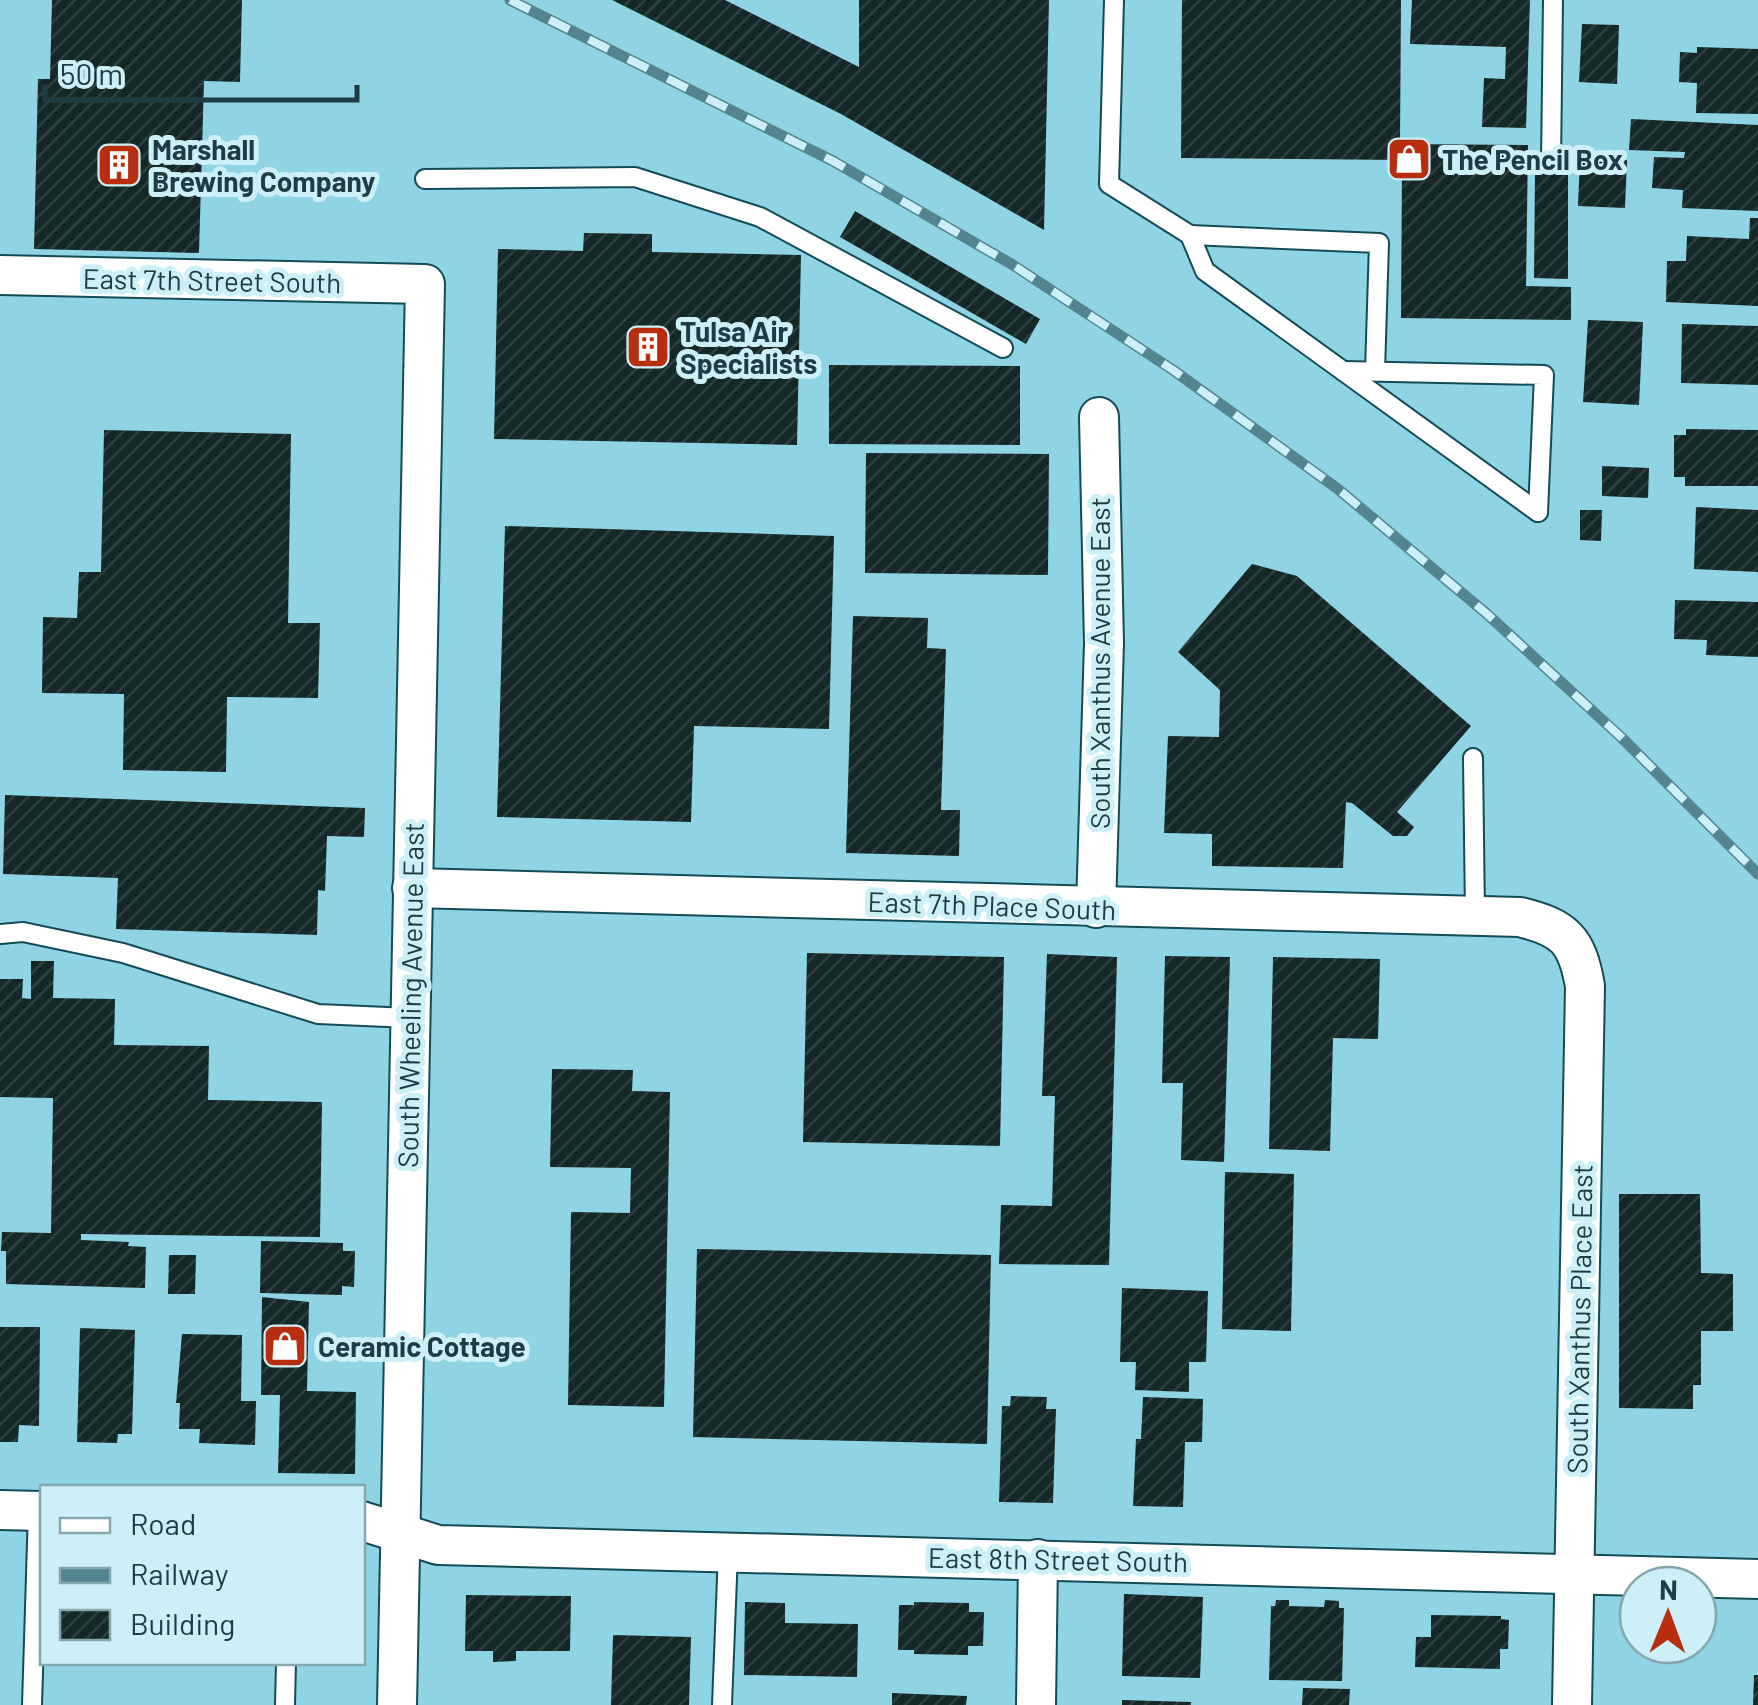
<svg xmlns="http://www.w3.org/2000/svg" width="1758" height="1705" font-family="Barlow,sans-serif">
<defs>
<pattern id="building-hatch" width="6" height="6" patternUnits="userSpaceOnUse" patternTransform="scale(2.5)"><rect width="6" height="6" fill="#152827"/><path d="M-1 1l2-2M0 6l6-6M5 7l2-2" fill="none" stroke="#2e3f3f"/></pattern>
</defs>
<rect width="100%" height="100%" fill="#8ed4e4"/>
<!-- building -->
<g fill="url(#building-hatch)">
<path d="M52,0H242L240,82L204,81L199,253L34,249L38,79H50Z"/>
<path d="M612,0H725L859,67V0H1049L1044,230L841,114Z"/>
<path d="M1182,0H1401L1400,144L1528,145L1526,286L1571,287V320L1401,318L1402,160L1181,158Z"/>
<path d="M1412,0H1530L1526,128L1482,127L1484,78L1505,79L1506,47L1410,44Z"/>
<path d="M1582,24L1619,25L1617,84L1579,82Z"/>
<path d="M1697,47L1758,49V114L1696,113L1697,83L1679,82L1680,52L1697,53Z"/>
<path d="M1631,119L1758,125V211L1682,208L1683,190L1652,188L1654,157L1684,158L1685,152L1629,150Z"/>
<path d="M1580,158L1627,160L1625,208L1578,206Z"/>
<path d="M1535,173L1568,174V279L1534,278Z"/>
<path d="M855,211L1040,319L1026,344L840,237Z"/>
<path d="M1750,218H1758V306L1666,302L1667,261H1686L1687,236L1749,239Z"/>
<path d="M584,233L652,234V252L801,255L797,445L494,439L498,249L583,251Z"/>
<path d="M1588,320L1643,322L1639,405L1583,402Z"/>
<path d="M1682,324L1758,326V385L1681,383Z"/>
<path d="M829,365L1020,366V445L829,444Z"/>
<path d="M1686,429L1758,430V486H1685V477H1674V435H1686Z"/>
<path d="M104,430L291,434L288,623H320L318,698L227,697L226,772L123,770L124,694L42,693L43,617L77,618L79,572H101Z"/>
<path d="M866,453L1049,454L1048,575L865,573Z"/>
<path d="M1602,466L1649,468L1648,498L1602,496Z"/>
<path d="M1696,507L1758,510V572L1694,569Z"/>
<path d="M1580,510H1602L1601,541L1580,540Z"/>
<path d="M505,526L834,536L829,729L694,726L691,822L497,817Z"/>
<path d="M1252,564L1297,576L1471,726L1397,812L1414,827L1407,836H1393L1352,803L1346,802L1343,868L1212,866V834L1164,833L1168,736L1219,737L1220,690L1178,652Z"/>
<path d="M1675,600L1758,602V657L1706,655L1707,640L1674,639Z"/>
<path d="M853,616L928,618L927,648L946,649L941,810H960L959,856L846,853Z"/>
<path d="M5,795L365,808L364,837L327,836L325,891L318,890L317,935L116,929L118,878L3,874Z"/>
<path d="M807,953L1004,957L1000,1146L803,1142Z"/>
<path d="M1047,954L1117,957L1109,1265L999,1264L1001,1205L1052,1206L1055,1096H1042Z"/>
<path d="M1165,956L1230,957L1224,1162L1181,1160L1183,1083H1162Z"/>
<path d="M1273,957L1380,959L1378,1039L1333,1038L1330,1151L1269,1149Z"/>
<path d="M31,961H54L53,998L115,999L114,1045L209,1046L208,1100L322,1102L320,1237L81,1234V1240L129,1242L128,1246L146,1247L145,1288L6,1284V1251H1L2,1232L51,1233L53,1098L0,1097V979H23L22,998L31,999Z"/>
<path d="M552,1069L633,1070L632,1091L670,1092L664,1407L568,1405L571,1212L630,1213L631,1168L550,1167Z"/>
<path d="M1225,1172L1294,1174L1291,1331L1222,1329Z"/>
<path d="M1619,1194H1700L1701,1273L1733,1274V1331H1701V1385H1693V1409L1619,1408Z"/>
<path d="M261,1241L343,1243V1251H355L354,1287L342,1286V1295L260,1293Z"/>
<path d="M697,1249L991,1255L987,1444L693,1437Z"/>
<path d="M169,1255H196L195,1294H168Z"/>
<path d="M1122,1288L1208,1291L1206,1362H1189V1392L1135,1390L1136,1362H1120Z"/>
<path d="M262,1297L309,1302L307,1391L356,1392L355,1474L278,1473L280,1395H261Z"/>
<path d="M0,1327H40L39,1426L19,1425L18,1442H0Z"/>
<path d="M80,1328L135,1330L132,1434H118L117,1443L77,1442Z"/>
<path d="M182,1334L242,1335L241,1401H256L255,1445L199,1443L200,1429H179L180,1403H176Z"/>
<path d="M1011,1396L1047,1397L1046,1409H1056L1053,1503L999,1502L1002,1406H1010Z"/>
<path d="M1143,1397L1203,1399L1202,1442H1185L1183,1507L1133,1506L1136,1439H1141Z"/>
<path d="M1124,1594L1203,1597L1200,1678L1122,1676Z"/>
<path d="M466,1595L571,1596L570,1651H516V1661L493,1662V1651H465Z"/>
<path d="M1276,1600H1289V1606L1324,1607L1325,1600L1339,1601V1608H1344L1342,1681L1269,1680L1271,1606H1275Z"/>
<path d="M745,1602L785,1603V1623L858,1624L857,1677L744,1675Z"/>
<path d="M914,1602L969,1603V1612H984L983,1646H968V1655L914,1654V1650H898L899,1605H914Z"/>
<path d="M1431,1615L1501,1616V1619L1509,1620L1508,1649H1500V1669L1415,1667L1416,1637H1431Z"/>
<path d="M613,1635L691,1637L689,1705H611Z"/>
<path d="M1754,1675H1758V1705H1753Z"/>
<path d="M1303,1688L1350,1689L1349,1705H1302Z"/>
<path d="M892,1693L967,1696L966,1705H892Z"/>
<path d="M1122,1700L1191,1702V1705H1122Z"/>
</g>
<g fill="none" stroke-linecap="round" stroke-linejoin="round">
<defs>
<g id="service">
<path d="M1114,0L1109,184L1190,235L1205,271L1538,512"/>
<path d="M1551,164L1553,0"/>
<path d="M425,179L635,177L760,217L1003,348"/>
<path d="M1190,235L1379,243L1375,371"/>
<path d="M1343,371L1544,375L1538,512"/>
<path d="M1473,758L1475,916"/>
<path d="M0,934L23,932L123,953L318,1014L410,1018"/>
<path d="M32,1705L38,1510"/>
<path d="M285,1705L286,1662"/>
<path d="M722,1705L728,1552"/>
</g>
<g id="minor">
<path d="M0,275L425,284L397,1705"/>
<path d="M412,888L1520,917C1565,928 1577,940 1585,986L1572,1705"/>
<path d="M1096,908L1104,643L1099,417"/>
<path d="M0,1510L42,1511"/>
<path d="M362,1521L438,1545L1758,1579"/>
<path d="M1036,1705L1038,1559"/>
</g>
</defs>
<!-- service casing -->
<use href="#service" stroke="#134b56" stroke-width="22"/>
<!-- minor casing -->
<use href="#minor" stroke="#134b56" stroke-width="42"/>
<!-- service -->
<use href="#service" stroke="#fff" stroke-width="18"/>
<!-- minor -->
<use href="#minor" stroke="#fff" stroke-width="38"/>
<defs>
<path id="rail" d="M510,0L833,161L1013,265L1173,370L1338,489L1487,614L1622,738L1758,874"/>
</defs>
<!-- rail casing -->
<use href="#rail" stroke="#53848f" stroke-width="11"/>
<!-- rail -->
<use href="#rail" stroke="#cdeff7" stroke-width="8" stroke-dasharray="22" stroke-linecap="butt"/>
</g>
<!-- icons -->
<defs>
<symbol id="shop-square" viewBox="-11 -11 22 22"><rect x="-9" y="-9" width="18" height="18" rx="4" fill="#b92e0f" stroke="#cdeff7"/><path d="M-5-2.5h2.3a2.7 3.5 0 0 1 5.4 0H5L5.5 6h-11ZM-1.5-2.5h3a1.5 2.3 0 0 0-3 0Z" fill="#fff"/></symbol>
<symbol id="building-square" viewBox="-11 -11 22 22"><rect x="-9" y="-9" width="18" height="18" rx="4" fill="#b92e0f" stroke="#cdeff7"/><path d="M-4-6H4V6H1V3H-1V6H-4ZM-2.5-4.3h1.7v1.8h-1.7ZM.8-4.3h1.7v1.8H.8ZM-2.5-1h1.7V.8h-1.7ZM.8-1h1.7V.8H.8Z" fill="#fff"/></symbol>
</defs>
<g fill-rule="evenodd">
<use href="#shop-square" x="1384" y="134" width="50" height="50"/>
<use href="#building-square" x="94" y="140" width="50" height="50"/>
<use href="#building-square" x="623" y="322" width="50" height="50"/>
<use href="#shop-square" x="260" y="1321" width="50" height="50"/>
</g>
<g text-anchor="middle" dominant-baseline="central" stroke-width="10" stroke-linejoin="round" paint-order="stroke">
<!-- poi labels -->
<g font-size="28" font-weight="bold" fill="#1f3c43" stroke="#cdeff7" text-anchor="start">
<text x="152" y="149">Marshall<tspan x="152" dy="32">Brewing Company</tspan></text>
<text x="1442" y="159">The Pencil Box</text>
<text x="680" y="331">Tulsa Air<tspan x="680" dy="32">Specialists</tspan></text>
<text x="318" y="1346">Ceramic Cottage</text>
</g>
<!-- street labels -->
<g font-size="28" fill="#1f3c43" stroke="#cdeff7">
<text transform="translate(212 280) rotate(1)">East 7th Street South</text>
<text transform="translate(1099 663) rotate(-90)">South Xanthus Avenue East</text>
<text transform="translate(992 905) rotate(2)">East 7th Place South</text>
<text transform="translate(410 995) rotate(-89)">South Wheeling Avenue East</text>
<text transform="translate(1579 1319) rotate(-89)">South Xanthus Place East</text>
<text transform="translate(1058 1559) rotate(1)">East 8th Street South</text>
</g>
</g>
<!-- legend -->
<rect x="40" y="1485" width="325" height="180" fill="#cdeff7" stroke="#87a7af" stroke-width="2.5"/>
<rect x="60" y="1518" width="50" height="15" fill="#ffffff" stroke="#87a7af" stroke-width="2.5"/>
<text x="130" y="1535" font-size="30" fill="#1f3c43">Road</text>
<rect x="60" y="1568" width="50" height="15" fill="#53848f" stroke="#87a7af" stroke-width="2.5"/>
<text x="130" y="1585" font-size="30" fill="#1f3c43">Railway</text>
<rect x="60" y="1610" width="50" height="30" fill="url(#building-hatch)" stroke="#87a7af" stroke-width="2.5"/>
<text x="130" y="1635" font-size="30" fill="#1f3c43">Building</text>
<!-- north arrow -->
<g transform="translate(1668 1615) rotate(1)"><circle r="48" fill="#cdeff7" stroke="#87a7af" stroke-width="2.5"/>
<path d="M0-8L18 38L0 25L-18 38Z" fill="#b92e0f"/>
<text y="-15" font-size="28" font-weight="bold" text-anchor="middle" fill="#1f3c43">N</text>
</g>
<!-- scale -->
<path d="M45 85v15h312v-15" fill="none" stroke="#1f3c43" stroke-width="5"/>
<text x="60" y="85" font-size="30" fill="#1f3c43" stroke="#cdeff7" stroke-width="8" paint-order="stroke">50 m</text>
</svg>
